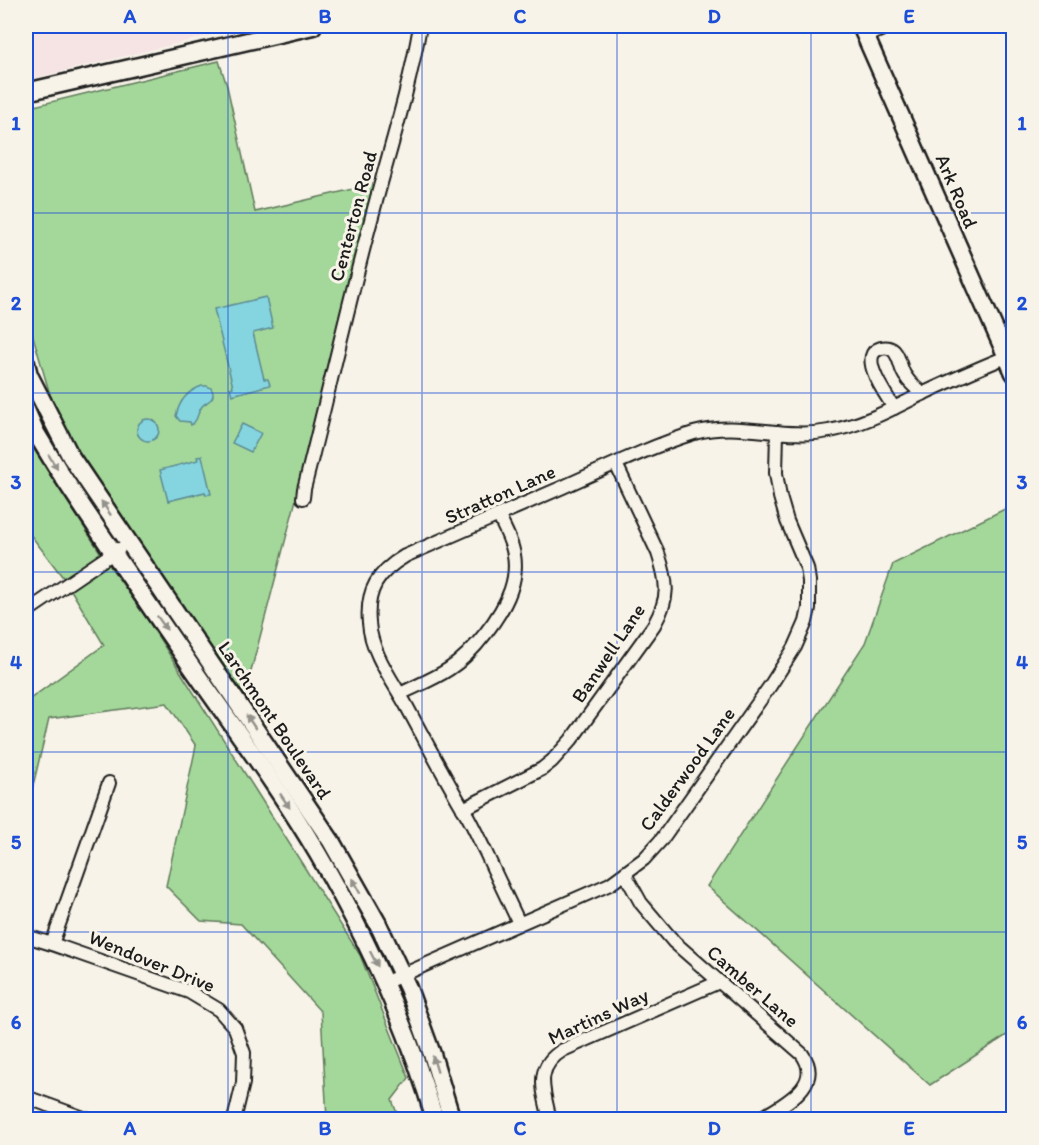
<svg xmlns="http://www.w3.org/2000/svg" width="1039" height="1145" font-family="Itim,sans-serif">
<rect width="100%" height="100%" fill="#f7f3e8"/>
<filter id="ink" filterUnits="userSpaceOnUse"><feTurbulence type="fractalNoise" baseFrequency=".0167" numOctaves="2"/><feDisplacementMap in="SourceGraphic" scale="12" xChannelSelector="R" yChannelSelector="G"/><feConvolveMatrix kernelMatrix="1 2 1 2 8 2 1 2 1" color-interpolation-filters="sRGB"/></filter>
<g filter="url(#ink)">
<!-- built -->
<path fill="#f6e3e4" d="M26,26H250L26,80Z"/>
<!-- green -->
<g fill="#a4d89a" stroke="#607a5b" stroke-width="1.5">
<path d="M219,61L227,86L255,212L379,183L244,698L57,419L26,312V108Z"/>
<path d="M26,437L100,552L147,619L360,955L409,1078L392,1100L399,1119H327L321,1012L241,924L201,921L166,886L196,746L167,703L49,719L30,798L26,812V702L104,645L65,580L26,529Z"/>
<path d="M1013,505V1031L930,1085L707,886L865,643L893,564Z"/>
</g>
<!-- water -->
<g fill="#85d5e1" stroke="#5b8b92" stroke-width="1.5">
<path d="M266,297L273,328L253,333L264,379H268L270,385L232,395L230,388L233,387L214,309Z"/>
<path d="M202,386H207L211,388C213,392 214,394 212,398C210,402 203,403 201,408C196,415 199,420 191,425L190,422L180,421L176,416C179,402 187,391 202,386Z"/>
<circle cx="148" cy="430" r="11"/>
<path d="M242,424L261,433L251,452L232,443Z"/>
<path d="M202,456L211,494L206,495L205,492L168,501L160,470L198,460L197,457Z"/>
</g>
<g fill="none" stroke-linecap="round" stroke-linejoin="round">
<defs>
<g id="street">
<path d="M866,36L890,26"/>
<path d="M894,408C887,396 856,355 881,348C886,347 891,348 894,351C901,359 900,370 906,377C910,384 917,389 923,394"/>
<path d="M303,498L304,489C327,399 347,309 371,220C388,155 409,91 420,26"/>
<path d="M26,612L119,549"/>
<path d="M400,694C416,686 434,679 449,669C463,660 475,647 485,634C506,607 524,575 510,541C507,532 502,524 499,516"/>
<path d="M463,809L542,769L552,761L571,740L654,625C670,597 668,583 658,553L616,464"/>
<path d="M625,874L641,903L674,942L802,1054C825,1086 782,1104 759,1120"/>
<path d="M519,923C508,900 497,877 486,853C480,841 474,828 468,817C446,780 426,742 406,705C392,680 371,652 369,623C366,590 378,572 405,556C458,533 511,510 563,487C606,468 649,447 694,433C739,420 784,440 829,431C863,425 892,409 922,394C952,380 983,366 1014,354"/>
<path d="M26,936L52,944L189,992L219,1010L235,1028L244,1053L243,1083L234,1120"/>
<path d="M52,944L109,783"/>
<path d="M384,983L610,884L644,859L662,839L770,686L795,647L806,622L809,608V581L807,568L787,521L780,497L776,473L777,432"/>
<path d="M26,1097L89,1120"/>
<path d="M550,1120C544,1091 533,1068 563,1050L719,982"/>
</g>
<g id="secondary">
<path d="M861,26L1014,373"/>
<path d="M26,92L313,26"/>
<path d="M26,363L29,375L71,457L331,841L378,924L408,988L432,1054L452,1120"/>
<path d="M26,410L36,433L59,471C102,537 147,602 191,666C234,728 280,789 318,854C367,938 408,1027 435,1120"/>
</g>
</defs>
<!-- street casing -->
<use href="#street" stroke="#1c1c1c" stroke-width="16"/>
<!-- secondary casing -->
<use href="#secondary" stroke="#1c1c1c" stroke-width="21"/>
<!-- street -->
<use href="#street" stroke="#f7f3e8" stroke-width="12"/>
<!-- secondary -->
<use href="#secondary" stroke="#f7f3e8" stroke-width="16"/>
</g>
<!-- one-way arrows -->
<defs><path id="oneway-solid" d="M-6-.8H1V-3.2L6.5 0L1 3.2V.8H-6Z" transform="scale(1.5)"/></defs>
<g fill="#94928c">
<use href="#oneway-solid" transform="translate(53 462) rotate(59)"/>
<use href="#oneway-solid" transform="translate(106 508) rotate(-124)"/>
<use href="#oneway-solid" transform="translate(162 623) rotate(55)"/>
<use href="#oneway-solid" transform="translate(251 722) rotate(-124)"/>
<use href="#oneway-solid" transform="translate(285 801) rotate(56)"/>
<use href="#oneway-solid" transform="translate(356 886) rotate(-119)"/>
<use href="#oneway-solid" transform="translate(374 959) rotate(63)"/>
<use href="#oneway-solid" transform="translate(435 1064) rotate(-107)"/>
</g>
</g>
<!-- grid -->
<path fill="none" stroke="#1d4ed8" stroke-width="1.5" stroke-opacity="0.55" d="M228,26V1120M422,26V1120M617,26V1120M811,26V1120M26,213H1014M26,393H1014M26,572H1014M26,752H1014M26,932H1014"/>
<g text-anchor="middle" dominant-baseline="central" stroke-width="6" stroke-linejoin="round" paint-order="stroke">
<!-- street labels -->
<g font-size="20" fill="#1c1c1c" stroke="#f7f3e8">
<text transform="translate(957 191) rotate(67)">Ark Road</text>
<text transform="translate(353 216) rotate(-75)">Centerton Road</text>
<text transform="translate(500 494) rotate(-24)">Stratton Lane</text>
<text transform="translate(608 653) rotate(-56)">Banwell Lane</text>
<text transform="translate(275 720) rotate(56)">Larchmont Boulevard</text>
<text transform="translate(687 769) rotate(-54)">Calderwood Lane</text>
<text transform="translate(152 961) rotate(22)">Wendover Drive</text>
<text transform="translate(753 986) rotate(41)">Camber Lane</text>
<text transform="translate(598 1016) rotate(-25)">Martins Way</text>
</g>
</g>
<!-- margin -->
<rect width="1039" height="1145" fill="none" stroke="#f7f3e8" stroke-width="66"/>
<rect x="33" y="33" width="973" height="1079" fill="none" stroke="#1d4ed8" stroke-width="2"/>
<g font-size="20" text-anchor="middle" font-weight="bold" fill="#1d4ed8">
<text x="130" y="23">A</text>
<text x="325" y="23">B</text>
<text x="520" y="23">C</text>
<text x="714" y="23">D</text>
<text x="909" y="23">E</text>
<text x="16" y="130">1</text>
<text x="1022" y="130">1</text>
<text x="16" y="310">2</text>
<text x="1022" y="310">2</text>
<text x="16" y="489">3</text>
<text x="1022" y="489">3</text>
<text x="16" y="669">4</text>
<text x="1022" y="669">4</text>
<text x="16" y="849">5</text>
<text x="1022" y="849">5</text>
<text x="16" y="1029">6</text>
<text x="1022" y="1029">6</text>
<text x="130" y="1135">A</text>
<text x="325" y="1135">B</text>
<text x="520" y="1135">C</text>
<text x="714" y="1135">D</text>
<text x="909" y="1135">E</text>
</g>
</svg>
